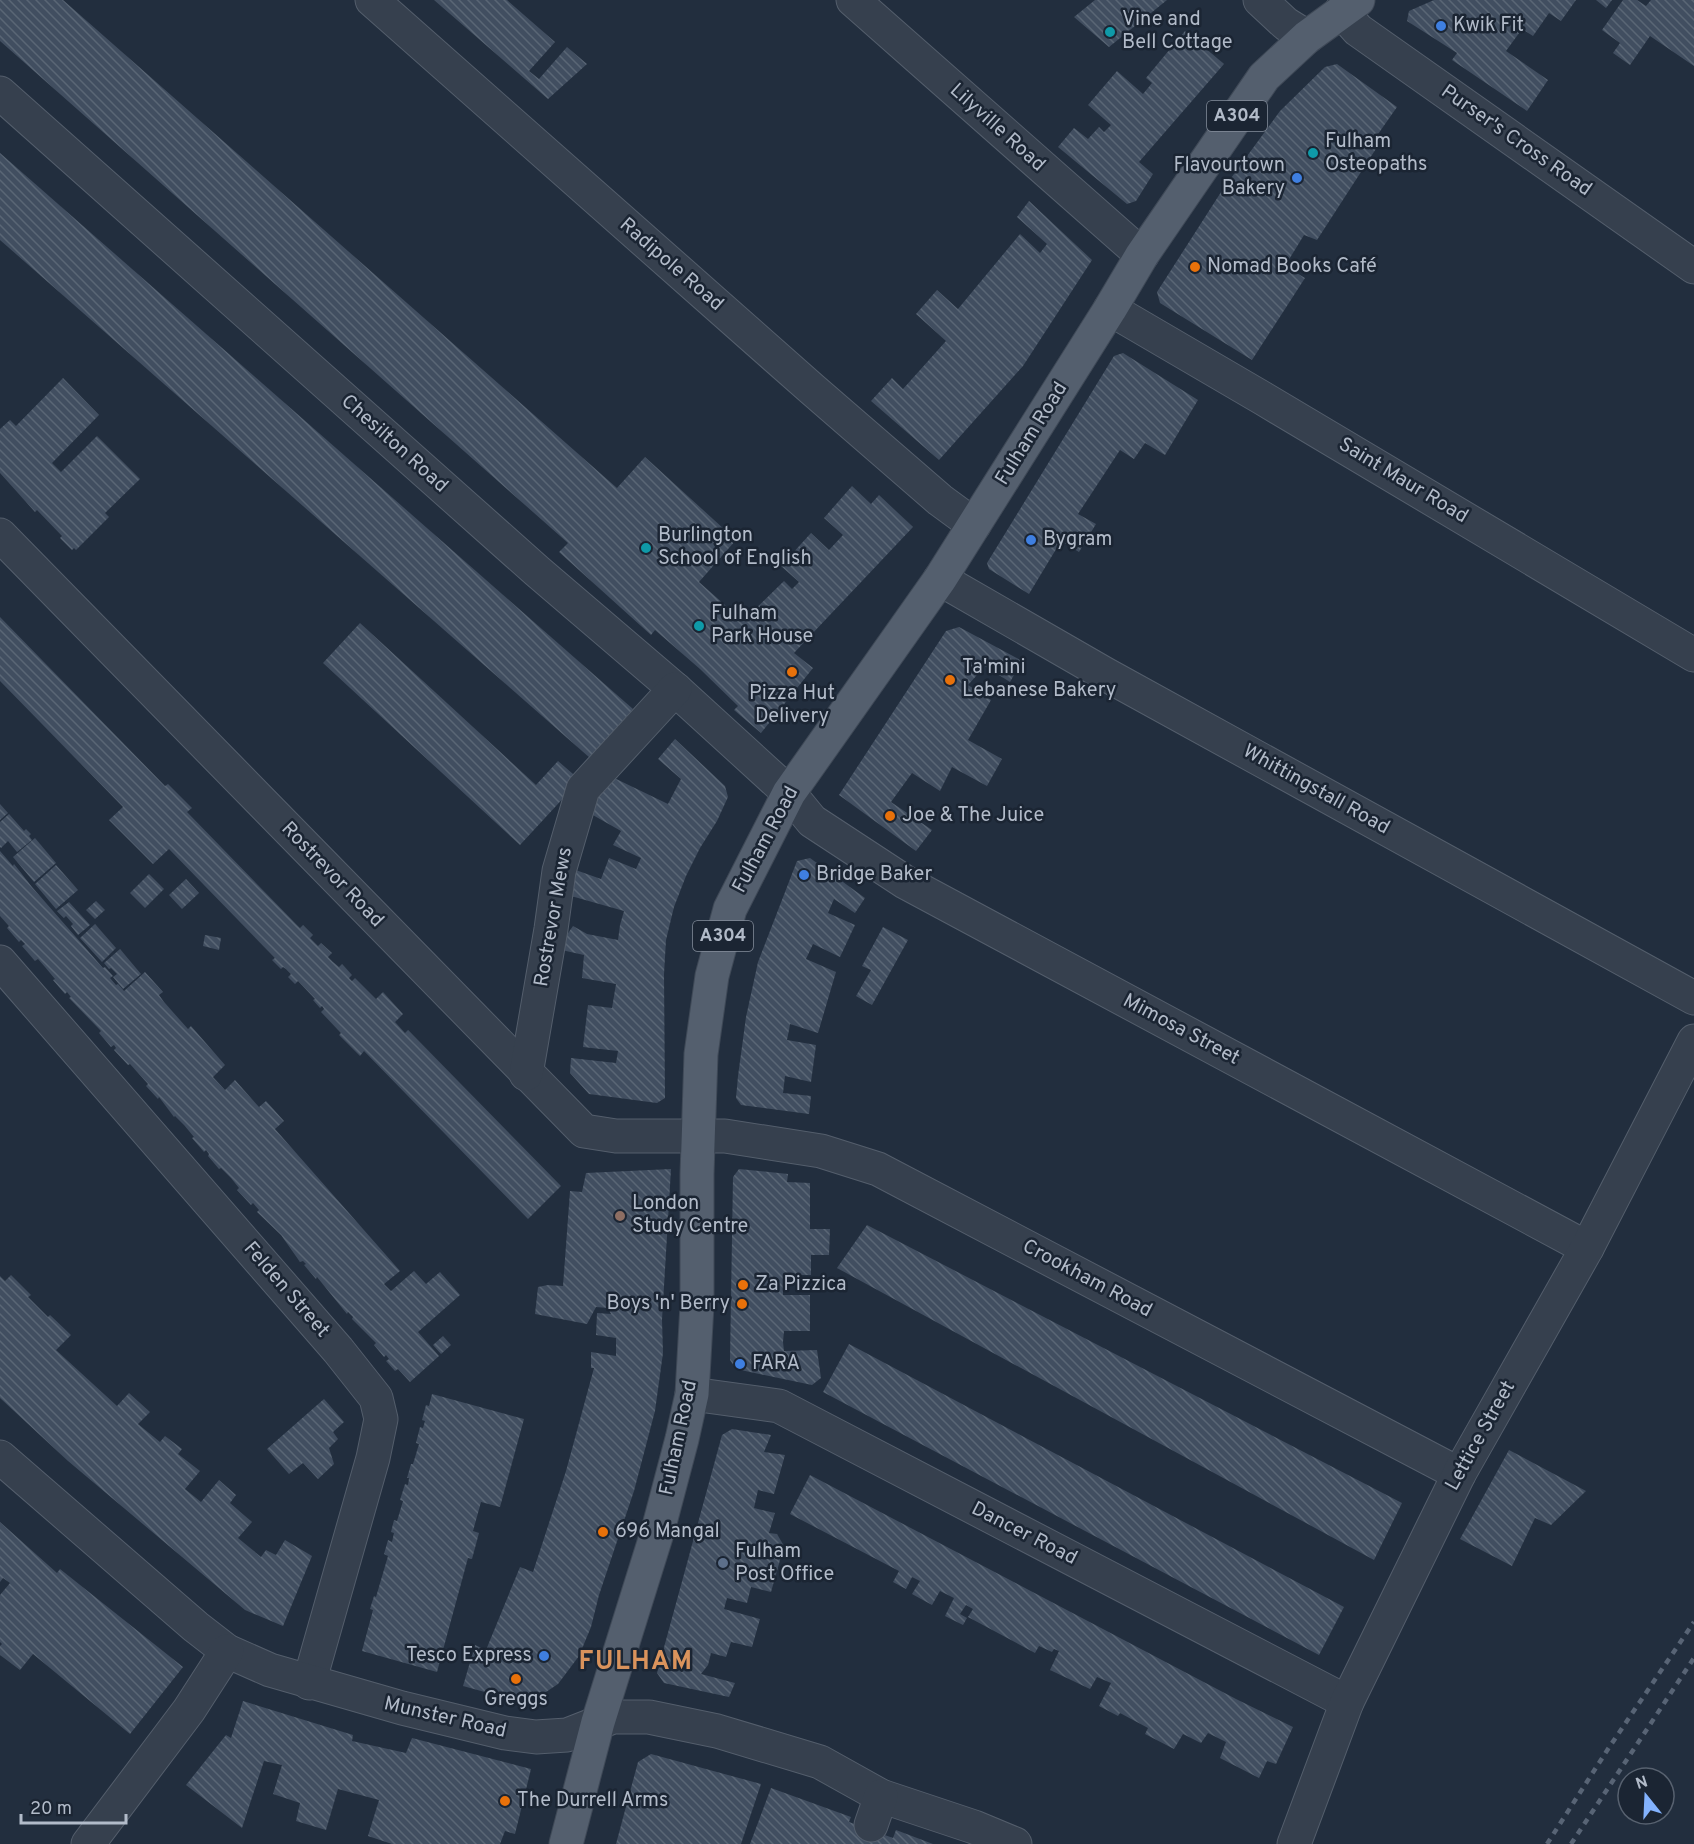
<svg xmlns="http://www.w3.org/2000/svg" width="1694" height="1844" font-family="Overpass,sans-serif">
<defs>
<pattern id="building-back-hatch" width="6" height="6" patternUnits="userSpaceOnUse" patternTransform="scale(1.5)"><rect width="6" height="6" fill="#414e60"/><path d="M-1 5l2 2M0 0l6 6M5-1l2 2" fill="none" stroke="#5a6675"/></pattern>
</defs>
<rect width="100%" height="100%" fill="#222e3e"/>
<!-- building -->
<g fill="url(#building-back-hatch)">
<path d="M0,0H63L617,488L645,457L736,540L699,582L743,621L784,581L792,589L799,582L781,566L811,533L829,550L843,535L824,518L852,486L871,504L879,495L913,527L794,653L813,668L761,733L734,710L738,706L700,669L655,630L651,635L559,552L568,543L0,41Z"/>
<path d="M434,0H507L555,42L529,71L539,79L567,47L587,64L548,99Z"/>
<path d="M1095,0H1167L1109,47L1074,17Z"/>
<path d="M1434,0H1576L1561,21L1549,13L1533,36L1522,29L1506,51L1548,80L1527,111L1452,60L1457,53L1407,21L1409,11Z"/>
<path d="M1596,0H1612L1606,8Z"/>
<path d="M1623,0H1637L1646,6L1651,0H1694V66L1650,36L1630,65L1613,53L1620,43L1602,30Z"/>
<path d="M1185,31L1224,64L1139,162L1153,174L1136,201L1127,204L1058,147L1074,128L1088,139L1099,127L1104,132L1111,125L1088,105L1117,71L1143,94L1152,83L1146,78Z"/>
<path d="M1337,64L1397,107L1376,137L1381,141L1317,240L1304,235L1285,266L1305,278L1252,360L1160,303L1157,292L1223,189L1280,111L1325,67Z"/>
<path d="M0,153L633,709L590,758L0,240Z"/>
<path d="M1029,201L1092,260L1023,366L939,460L871,401L892,378L903,389L946,341L916,314L937,290L958,309L1020,234L1040,253L1047,244L1017,217Z"/>
<path d="M1123,353L1198,400L1165,455L1145,443L1134,459L1120,450L1078,514L1096,524L1079,552L1061,541L1029,594L989,569L987,563L1114,356Z"/>
<path d="M63,378L99,415L52,463L61,472L97,436L140,479L105,513L109,517L76,550L74,548L72,550L60,538L62,536L37,510L35,512L0,473V429L10,420L16,426Z"/>
<path d="M0,617L165,786L168,784L192,808L187,812L294,922L300,928L303,925L313,935L310,938L318,946L321,943L332,953L328,957L333,962L339,967L342,964L352,975L349,978L352,981L355,978L376,999L383,992L403,1014L395,1022L405,1033L408,1030L561,1186L528,1219L364,1051L360,1056L339,1035L341,1033L321,1012L324,1009L322,1006L320,1008L313,1000L315,999L298,981L295,984L288,977L291,974L286,969L283,967L281,969L272,960L275,958L169,849L153,864L109,820L123,807L0,681Z"/>
<path d="M360,623L536,785L558,761L580,780L520,845L323,663Z"/>
<path d="M959,627L1022,661L1010,682L983,665L977,675L968,685L991,700L968,740L1002,759L987,786L952,767L940,791L912,773L891,802L932,830L916,851L839,795L946,631Z"/>
<path d="M675,739L725,786L728,797L717,821L700,848L686,876L674,907L666,940L664,974L665,1098L657,1103L589,1094L570,1073L571,1058L616,1063L618,1051L583,1047L588,1005L612,1008L616,984L582,978L584,955L557,949L573,926L587,934L618,940L620,925L624,911L564,894L570,868L601,879L609,858L636,869L641,858L613,845L621,831L584,810L610,776L668,804L681,779L658,759Z"/>
<path d="M0,804L8,813L0,820Z"/>
<path d="M9,814L24,831L26,829L31,834L29,836L32,840L17,852L8,841L1,848L0,847V822Z"/>
<path d="M35,838L56,863L34,882L13,857Z"/>
<path d="M0,851L13,866L14,864L32,887L103,968L105,967L113,976L110,978L116,985L118,984L124,991L145,972L163,992L159,995L164,1002L188,1029L191,1026L225,1065L213,1077L225,1090L235,1080L259,1107L266,1101L284,1121L275,1129L400,1271L384,1284L391,1291L414,1271L426,1284L440,1272L460,1295L418,1332L439,1356L410,1382L398,1369L395,1371L386,1361L389,1359L386,1355L384,1357L374,1345L376,1343L352,1319L353,1317L348,1312L347,1314L317,1277L316,1279L304,1265L306,1264L303,1261L300,1262L281,1235L257,1212L259,1210L253,1203L251,1205L237,1190L239,1188L231,1178L221,1168L219,1169L208,1156L209,1154L206,1150L204,1152L192,1138L194,1137L184,1125L175,1116L174,1117L159,1097L158,1099L146,1086L148,1084L130,1064L128,1065L114,1050L116,1048L114,1045L111,1047L99,1033L101,1031L69,998L71,997L67,992L65,994L53,980L55,979L45,967L38,959L35,961L22,946L25,944L21,940L19,942L7,928L9,926L0,916Z"/>
<path d="M810,858L865,898L855,913L834,899L828,913L855,925L840,957L813,944L806,959L836,972L818,1033L790,1024L789,1030L787,1040L816,1045L811,1082L785,1076L783,1093L811,1096L809,1114L741,1105L736,1098L738,1076L746,1017L758,962L797,861Z"/>
<path d="M56,865L78,890L56,909L35,884Z"/>
<path d="M149,874L164,889L145,908L130,893Z"/>
<path d="M186,879L199,893L182,909L169,895Z"/>
<path d="M96,901L105,910L95,919L86,910Z"/>
<path d="M69,902L90,925L78,935L71,926L73,924L66,916L64,918L57,911Z"/>
<path d="M95,924L116,948L102,962L80,938Z"/>
<path d="M883,927L908,940L872,1005L856,996L871,970L862,966Z"/>
<path d="M205,935L221,938L219,950L203,946Z"/>
<path d="M120,949L141,974L123,989L113,977L117,974L111,968L109,969L104,963Z"/>
<path d="M671,1169L662,1320L663,1353L655,1411L634,1491L599,1595L591,1627L579,1656L558,1684L528,1704L463,1686L475,1645L486,1650L520,1567L533,1572L566,1471L594,1368H591V1352L616,1356V1338L596,1335L597,1313L611,1314L608,1308L596,1307L587,1324L535,1314L538,1287L548,1285L563,1286L570,1191L582,1192L586,1173Z"/>
<path d="M739,1169L788,1174L787,1182L810,1183V1229H830L829,1255H811V1275H783V1295H810V1331H784L783,1342L784,1351L817,1350L821,1378L812,1385L736,1369L730,1360L733,1177Z"/>
<path d="M867,1225L1402,1503L1374,1560L837,1268Z"/>
<path d="M11,1275L31,1295L28,1297L48,1317L50,1315L71,1335L56,1350L117,1406L129,1393L150,1412L138,1424L160,1442L165,1436L182,1449L178,1454L200,1471L185,1489L201,1502L219,1480L236,1495L230,1503L252,1522L238,1538L261,1557L266,1550L276,1555L285,1540L312,1556L283,1626L245,1610L68,1461L0,1398V1276L5,1281Z"/>
<path d="M443,1336L451,1345L441,1354L433,1345Z"/>
<path d="M849,1344L1344,1607L1319,1655L823,1392Z"/>
<path d="M432,1394L524,1419L500,1507L481,1502L473,1531L479,1533L472,1559L468,1558L437,1672L362,1651L373,1610L370,1609L374,1596L376,1597L388,1556L384,1554L388,1540L392,1542L394,1533L391,1532L394,1520L397,1521L403,1501L400,1500L405,1484L408,1485L409,1478H407L411,1464H413L419,1444L416,1443L420,1427L423,1428L425,1421L422,1420L426,1405L429,1406Z"/>
<path d="M324,1399L344,1422L333,1432L338,1439L329,1448L334,1464L318,1479L303,1463L289,1474L267,1449Z"/>
<path d="M732,1429L771,1435L764,1452L785,1455L774,1494L758,1490L754,1508L775,1513L769,1533L777,1534L784,1546L771,1592L751,1587L747,1603L727,1598L724,1609L760,1619L752,1647L731,1642L726,1657L711,1653L708,1665L701,1674L735,1683L729,1697L664,1683L657,1673L722,1435Z"/>
<path d="M1509,1450L1586,1491L1551,1525L1535,1518L1512,1566L1460,1539Z"/>
<path d="M810,1475L1236,1699L1293,1727L1276,1764L1267,1761L1259,1778L1220,1758L1226,1742L1208,1733L1201,1743L1183,1734L1174,1749L1145,1734L1148,1728L1120,1713L1118,1716L1099,1706L1111,1683L1097,1677L1090,1689L1050,1670L1059,1651L1054,1649L1052,1652L1039,1646L1035,1653L968,1617L973,1609L966,1605L960,1614L967,1618L963,1625L945,1616L954,1598L940,1591L932,1605L912,1594L920,1581L912,1577L906,1589L893,1582L899,1571L790,1514Z"/>
<path d="M0,1522L57,1573L60,1569L183,1667L130,1734L33,1654L20,1670L0,1655V1646L2,1644L0,1642V1595L10,1583L3,1578L0,1582Z"/>
<path d="M243,1701L353,1735L352,1741L406,1753L412,1738L531,1769L515,1834L505,1831L500,1844H392L368,1836L379,1800L338,1789L326,1830L296,1821L300,1803L273,1794L282,1765L264,1761L242,1828L186,1785L226,1735L231,1738Z"/>
<path d="M651,1754L761,1784L741,1844H616L638,1762Z"/>
<path d="M771,1788L851,1817L849,1822L893,1838L896,1830L933,1844H750Z"/>
</g>
<g fill="none" stroke-linecap="round" stroke-linejoin="round">
<defs>
<g id="minor">
<path d="M372,0L812,389L940,500L974,525"/>
<path d="M853,0L1142,255"/>
<path d="M1260,0L1286,24L1307,37"/>
<path d="M1341,11L1358,30L1694,267"/>
<path d="M0,93L537,571L675,689L789,793L812,821L905,882L1587,1248"/>
<path d="M1110,309L1264,399L1694,655"/>
<path d="M0,535L584,1131L616,1136H725L821,1151L878,1169L1459,1474"/>
<path d="M940,579L1105,674L1694,998"/>
<path d="M0,962L338,1350L376,1398L381,1419L373,1458L309,1683"/>
<path d="M526,1074L551,929L559,871L583,789L675,689"/>
<path d="M692,1394L779,1406L1347,1702"/>
<path d="M0,1457L196,1627L227,1651L270,1670L402,1708L505,1733L536,1737L567,1735L613,1717H649L717,1731L820,1762L881,1796L974,1827L1015,1844"/>
<path d="M871,1825L881,1796"/>
<path d="M88,1844L189,1710L227,1651"/>
<path d="M1294,1844L1347,1702L1459,1474L1587,1248L1694,1041"/>
</g>
<path id="major" d="M566,1844L598,1722L658,1530L682,1439L692,1394L697,1305V1174L701,1054L712,976L730,909L789,793L940,579L1110,309L1142,255L1264,77L1307,37L1358,0"/>
</defs>
<!-- minor casing -->
<use href="#minor" stroke="#545e6c" stroke-width="35"/>
<!-- major casing -->
<use href="#major" stroke="#3f4957" stroke-width="35"/>
<!-- minor -->
<use href="#minor" stroke="#36404e" stroke-width="33"/>
<!-- major -->
<use href="#major" stroke="#545f6e" stroke-width="33"/>
<!-- rail -->
<g stroke="#586475" stroke-width="4.5" stroke-dasharray="6 6" stroke-linecap="butt">
<path d="M1547,1844L1608,1749L1694,1622"/>
<path d="M1571,1844L1694,1658"/>
</g>
</g>
<!-- markers -->
<g fill="#3f7fe0" stroke="#1b2533" stroke-width="2">
<circle cx="1441" cy="26" r="6"/>
<circle cx="1297" cy="178" r="6"/>
<circle cx="1031" cy="540" r="6"/>
<circle cx="804" cy="875" r="6"/>
<circle cx="740" cy="1364" r="6"/>
<circle cx="544" cy="1656" r="6"/>
</g>
<g fill="#0f9aa8" stroke="#1b2533" stroke-width="2">
<circle cx="1110" cy="32" r="6"/>
<circle cx="1313" cy="153" r="6"/>
<circle cx="646" cy="548" r="6"/>
<circle cx="699" cy="626" r="6"/>
</g>
<g fill="#e8710a" stroke="#1b2533" stroke-width="2">
<circle cx="1195" cy="267" r="6"/>
<circle cx="792" cy="672" r="6"/>
<circle cx="950" cy="680" r="6"/>
<circle cx="890" cy="816" r="6"/>
<circle cx="743" cy="1285" r="6"/>
<circle cx="742" cy="1304" r="6"/>
<circle cx="603" cy="1532" r="6"/>
<circle cx="516" cy="1679" r="6"/>
<circle cx="505" cy="1801" r="6"/>
</g>
<circle fill="#8d6e63" stroke="#1b2533" stroke-width="2" cx="620" cy="1216" r="6"/>
<circle fill="#5c6f8a" stroke="#1b2533" stroke-width="2" cx="723" cy="1563" r="6"/>
<g text-anchor="middle" dominant-baseline="central" stroke-width="5" stroke-linejoin="round" paint-order="stroke">
<!-- shield labels -->
<g fill="#1b2533" stroke="#858e9c" stroke-width="1.5">
<rect x="1207" y="101" width="60" height="30" rx="4.5"/>
<rect x="693" y="921" width="60" height="30" rx="4.5"/>
</g>
<g font-size="18" font-weight="bold" fill="#b2bbc9">
<text x="1237" y="116">A304</text>
<text x="723" y="936">A304</text>
</g>
<!-- poi labels -->
<g font-size="20" fill="#b2bbc9" stroke="#1b2533" text-anchor="start">
<text x="1122" y="20">Vine and<tspan x="1122" dy="23">Bell Cottage</tspan></text>
<text x="1453" y="26">Kwik Fit</text>
<text x="1325" y="142">Fulham<tspan x="1325" dy="23">Osteopaths</tspan></text>
<text x="1285" y="166" text-anchor="end">Flavourtown<tspan x="1285" dy="23">Bakery</tspan></text>
<text x="1207" y="267">Nomad Books Café</text>
<text x="658" y="536">Burlington<tspan x="658" dy="23">School of English</tspan></text>
<text x="1043" y="540">Bygram</text>
<text x="711" y="614">Fulham<tspan x="711" dy="23">Park House</tspan></text>
<text x="962" y="668">Ta'mini<tspan x="962" dy="23">Lebanese Bakery</tspan></text>
<text x="792" y="694" text-anchor="middle">Pizza Hut<tspan x="792" dy="23">Delivery</tspan></text>
<text x="902" y="816">Joe &amp; The Juice</text>
<text x="816" y="875">Bridge Baker</text>
<text x="632" y="1204">London<tspan x="632" dy="23">Study Centre</tspan></text>
<text x="755" y="1285">Za Pizzica</text>
<text x="730" y="1304" text-anchor="end">Boys 'n' Berry</text>
<text x="752" y="1364">FARA</text>
<text x="615" y="1532">696 Mangal</text>
<text x="735" y="1552">Fulham<tspan x="735" dy="23">Post Office</tspan></text>
<text x="532" y="1656" text-anchor="end">Tesco Express</text>
<text x="516" y="1700" text-anchor="middle">Greggs</text>
<text x="517" y="1801">The Durrell Arms</text>
</g>
<!-- street labels -->
<g font-size="20" fill="#b2bbc9" stroke="#1b2533">
<text transform="translate(997 128) rotate(42)">Lilyville Road</text>
<text transform="translate(1516 141) rotate(35)">Purser's Cross Road</text>
<text transform="translate(671 265) rotate(41)">Radipole Road</text>
<text transform="translate(1032 434) rotate(-58)">Fulham Road</text>
<text transform="translate(394 444) rotate(42)">Chesilton Road</text>
<text transform="translate(1403 481) rotate(31)">Saint Maur Road</text>
<text transform="translate(1316 790) rotate(29)">Whittingstall Road</text>
<text transform="translate(766 840) rotate(-62)">Fulham Road</text>
<text transform="translate(332 875) rotate(46)">Rostrevor Road</text>
<text transform="translate(554 917) rotate(-80)">Rostrevor Mews</text>
<text transform="translate(1181 1030) rotate(28)">Mimosa Street</text>
<text transform="translate(1087 1279) rotate(28)">Crookham Road</text>
<text transform="translate(286 1290) rotate(49)">Felden Street</text>
<text transform="translate(1481 1436) rotate(-61)">Lettice Street</text>
<text transform="translate(679 1438) rotate(-78)">Fulham Road</text>
<text transform="translate(1024 1534) rotate(27)">Dancer Road</text>
<text transform="translate(445 1718) rotate(13)">Munster Road</text>
</g>
<!-- district labels -->
<g font-size="26" font-weight="bold" letter-spacing="1.5" fill="#da935c" stroke="#1b2533">
<text x="636" y="1662">FULHAM</text>
</g>
</g>
<!-- north arrow -->
<g transform="translate(1646 1796) rotate(342)"><circle r="28" fill="#1b2533" stroke="#57616f" stroke-width="1.5"/>
<path d="M0-4.5L10 22L0 15L-10 22Z" fill="#83b2fd"/>
<text y="-9" font-size="16" font-weight="bold" text-anchor="middle" fill="#b2bbc9">N</text>
</g>
<!-- scale -->
<path d="M21 1814v9h105v-9" fill="none" stroke="#b2bbc9" stroke-width="3"/>
<text x="30" y="1814" font-size="18" fill="#b2bbc9" stroke="#1b2533" stroke-width="4.5" paint-order="stroke">20 m</text>
</svg>
